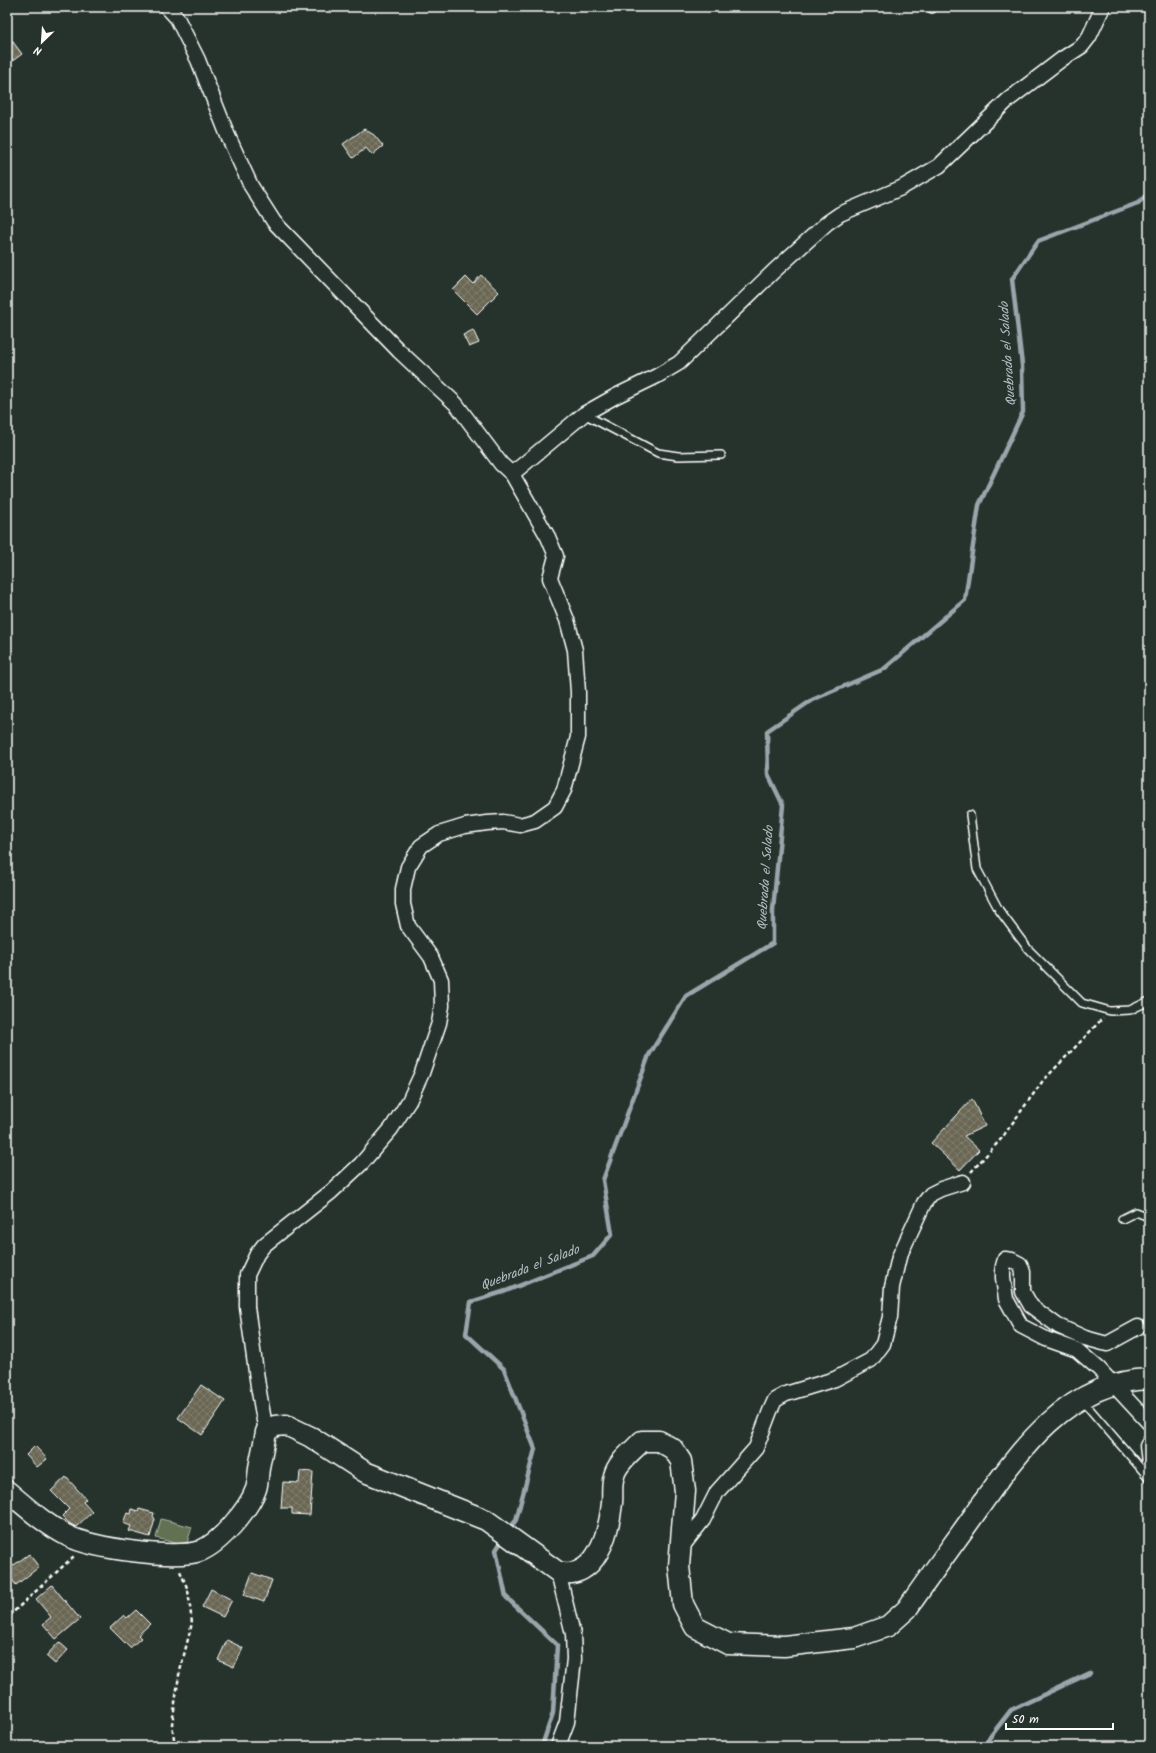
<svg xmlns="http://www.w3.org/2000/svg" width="1156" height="1753" font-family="Kalam,sans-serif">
<defs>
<pattern id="building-cross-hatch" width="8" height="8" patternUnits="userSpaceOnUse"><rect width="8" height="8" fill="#6b6754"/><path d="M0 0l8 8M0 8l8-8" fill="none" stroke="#817e6e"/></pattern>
</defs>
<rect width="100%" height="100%" fill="#26332d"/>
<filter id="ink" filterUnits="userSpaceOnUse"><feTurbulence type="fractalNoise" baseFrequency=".025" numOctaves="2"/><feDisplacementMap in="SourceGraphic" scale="8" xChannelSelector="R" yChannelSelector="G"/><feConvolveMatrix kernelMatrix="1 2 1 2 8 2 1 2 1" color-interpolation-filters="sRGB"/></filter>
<g filter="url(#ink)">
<!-- garden -->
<path fill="#637152" stroke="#b1b8a8" d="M161,1519L192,1527L186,1546L156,1538Z"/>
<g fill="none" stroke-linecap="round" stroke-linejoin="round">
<!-- stream -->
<g stroke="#9aa6ac" stroke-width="4.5">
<path d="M508,1531L516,1520L535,1449L504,1369L466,1334L471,1302L506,1291L593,1256L612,1234L603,1180L649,1055L686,996L773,943V910L783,805L768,774L767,731L812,700L884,669L965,600L979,505L1023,412L1022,365L1012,279L1038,241L1138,203L1149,193"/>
<path d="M503,1539L496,1550L506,1597L557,1645L553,1713L542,1746"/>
<path d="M983,1746L1011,1710L1090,1673"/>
</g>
</g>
<!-- building -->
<g fill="url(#building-cross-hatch)" stroke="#fff">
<path d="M7,34L22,54L7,65Z"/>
<path d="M364,129L374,135L383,146L372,155L366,148L353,158L343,144Z"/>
<path d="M481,275L499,292L477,314L453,290L466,277L473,284Z"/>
<path d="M473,330L479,343L469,347L463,335Z"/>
<path d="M972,1099L985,1126L964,1136L979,1150L960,1170L931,1143Z"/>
<path d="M201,1385L225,1401L202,1435L178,1418Z"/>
<path d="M35,1446L47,1459L37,1467L26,1455Z"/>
<path d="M300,1471L313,1472L310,1515L292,1514V1508H281L283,1482L299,1483Z"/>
<path d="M66,1477L86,1499L83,1502L92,1512L76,1527L69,1523L62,1516L69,1509L51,1491Z"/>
<path d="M132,1509L138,1511L139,1509L154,1513L153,1516L155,1519L150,1537L129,1531L131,1526L123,1523L127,1513L131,1514Z"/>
<path d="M29,1554L39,1567L16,1585L7,1573V1570Z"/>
<path d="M252,1573L272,1580L264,1602L244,1595Z"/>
<path d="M52,1585L80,1619L56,1639L43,1624L51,1617L36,1599Z"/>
<path d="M211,1589L232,1600L223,1617L202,1607Z"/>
<path d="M136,1610L150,1624L138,1635L141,1638L130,1648L110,1628L124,1615L127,1618Z"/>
<path d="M227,1640L243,1648L234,1667L218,1660Z"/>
<path d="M59,1642L68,1650L55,1664L46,1656Z"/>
</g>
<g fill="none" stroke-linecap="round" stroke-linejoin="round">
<defs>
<g id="lane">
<path d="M932,9V7"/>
<path d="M584,414L658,453L678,456L721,455"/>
<path d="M970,815L977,869L999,910L1028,949L1082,1003L1110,1011L1130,1010L1149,1001"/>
<path d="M1122,1219L1136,1212L1149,1217"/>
<path d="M1082,1400L1149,1478"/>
</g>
<g id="street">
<path d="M167,7L177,18L198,60L228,136L251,186L274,222L399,351L456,404L501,464L512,474L548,537L556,556L550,578L567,620L575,650L578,692V737L564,790L555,807L535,821L520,825L503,822L487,823L465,826L439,834L421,846L408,867L403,889V904L408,926L431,957L441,980L442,1006L439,1023L422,1073L409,1101L391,1129L361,1164L331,1192L264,1245L257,1254L247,1275V1307L258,1386L266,1432"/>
<path d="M512,474L584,414L616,396L657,376L679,363L774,271L827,223L840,214L901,188L939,166L1008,100L1062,59L1082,46L1089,37L1103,7"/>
<path d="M1138,1327L1107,1344L1085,1338L1058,1326L1031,1306L1023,1292V1272L1020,1264L1012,1260L1005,1259L1003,1266V1278L1006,1299L1021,1326L1046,1339L1077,1350L1099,1369L1149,1423"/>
<path d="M1149,1443L1147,1446L1149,1462"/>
<path d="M681,1548L703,1520L717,1492L756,1448L770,1411L775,1400L786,1394L835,1379L871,1360L883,1344L890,1317L892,1287L899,1257L924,1203L931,1194L941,1189L963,1182"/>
<path d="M558,1572L573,1634L574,1659L567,1722L558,1746"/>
</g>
<path id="secondary" d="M7,1491C26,1507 46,1525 68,1536C91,1548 176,1560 200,1551C220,1543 249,1509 256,1489C258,1483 258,1475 259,1468C261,1456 264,1444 266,1432L275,1426L286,1425L311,1437L365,1472L486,1520L558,1572C596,1582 609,1532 612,1503C613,1495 611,1484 614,1476C617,1462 633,1451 642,1441H659L673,1449L681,1461L685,1491L679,1566L683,1604L695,1627L728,1644L784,1646L854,1638L888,1626L907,1609C929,1577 952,1546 974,1515C1017,1454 1066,1381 1149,1379"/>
</defs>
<!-- lane casing -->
<use href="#lane" stroke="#fff" stroke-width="10"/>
<!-- street casing -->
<use href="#street" stroke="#fff" stroke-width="17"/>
<!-- secondary casing -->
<use href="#secondary" stroke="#fff" stroke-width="23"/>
<!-- path -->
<g stroke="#fff" stroke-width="2.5" stroke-dasharray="4 3" stroke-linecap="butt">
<path d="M971,1172L1001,1139L1042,1082L1103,1018"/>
<path d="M9,1616L74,1556"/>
<path d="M175,1746L172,1724L179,1675L192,1623L188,1590L180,1571"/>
</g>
<!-- lane -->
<use href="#lane" stroke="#26332d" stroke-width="7"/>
<!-- street -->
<use href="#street" stroke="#26332d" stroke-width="14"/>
<!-- secondary -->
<use href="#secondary" stroke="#26332d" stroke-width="20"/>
</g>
</g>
<g text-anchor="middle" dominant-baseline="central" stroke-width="3.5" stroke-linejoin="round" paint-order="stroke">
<!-- water labels -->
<g font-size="13" font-style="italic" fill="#b3bcc0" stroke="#26332d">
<text transform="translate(1008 354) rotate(-94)">Quebrada el Salado</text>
<text transform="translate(766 878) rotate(-86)">Quebrada el Salado</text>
<text transform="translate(530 1268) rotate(-21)">Quebrada el Salado</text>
</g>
</g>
<!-- margin -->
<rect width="1156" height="1753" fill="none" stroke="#26332d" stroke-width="24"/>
<rect x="12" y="12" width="1132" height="1729" fill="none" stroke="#fff" stroke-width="1.5" filter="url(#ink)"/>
<!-- north arrow -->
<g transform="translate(42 42) rotate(205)" stroke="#26332d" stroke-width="3" paint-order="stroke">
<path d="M0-3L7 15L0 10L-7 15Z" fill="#ffffff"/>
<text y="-6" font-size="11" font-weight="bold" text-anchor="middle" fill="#ffffff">N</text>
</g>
<!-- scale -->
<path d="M1006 1723v6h107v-6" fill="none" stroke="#ffffff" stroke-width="2"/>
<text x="1012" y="1723" font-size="12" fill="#ffffff" stroke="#26332d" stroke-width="3" paint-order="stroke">50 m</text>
</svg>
